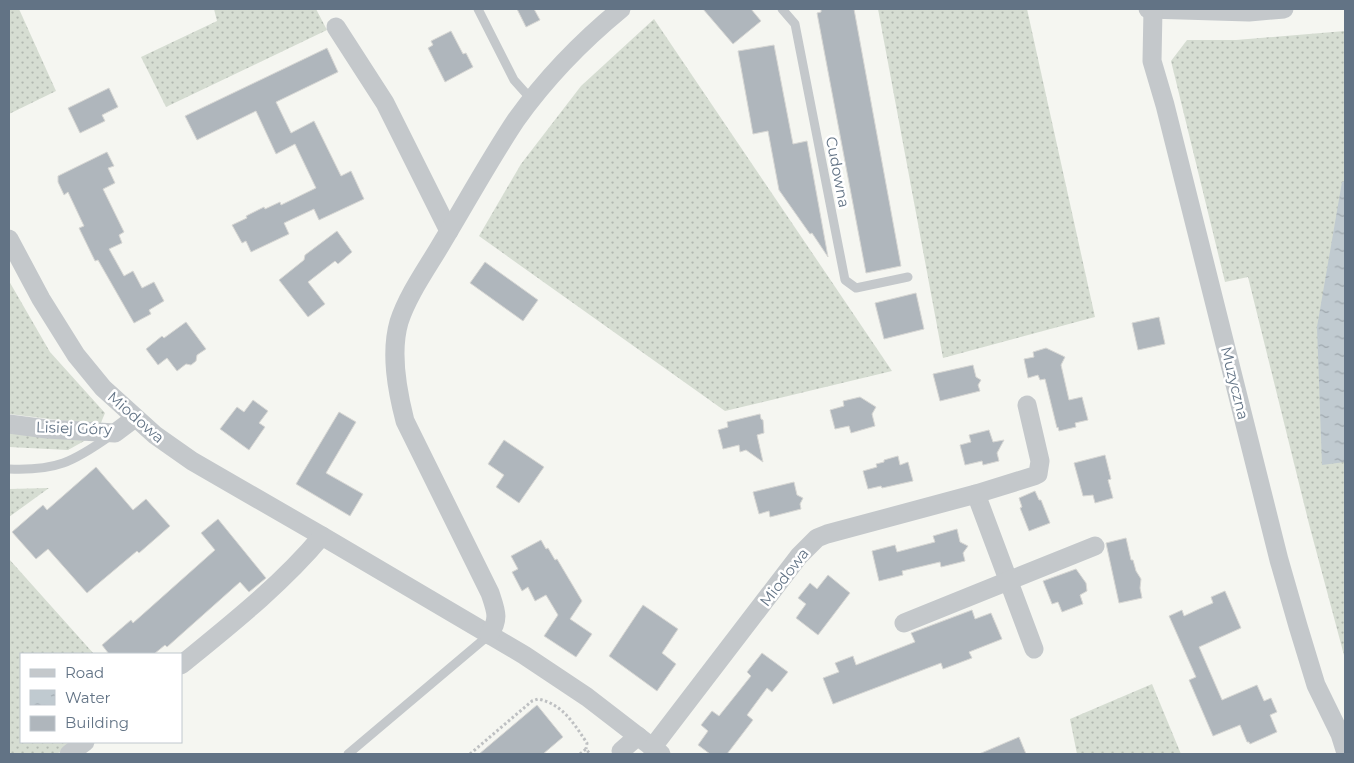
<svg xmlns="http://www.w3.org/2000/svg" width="1354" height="763" font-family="Montserrat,sans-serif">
<defs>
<pattern id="grass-dots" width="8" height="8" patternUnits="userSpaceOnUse" patternTransform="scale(1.25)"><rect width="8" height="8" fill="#d6ddd2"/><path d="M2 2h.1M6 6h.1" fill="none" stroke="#b1b8b0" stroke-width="1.8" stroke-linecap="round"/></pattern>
<pattern id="water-ripples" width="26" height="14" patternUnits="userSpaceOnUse" patternTransform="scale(1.25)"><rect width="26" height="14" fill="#c0cad0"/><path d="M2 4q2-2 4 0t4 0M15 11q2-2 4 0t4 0" fill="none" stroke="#9fa8ae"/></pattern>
</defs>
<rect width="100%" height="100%" fill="#f5f6f1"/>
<!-- grass -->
<g fill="url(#grass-dots)">
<path d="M9,9H19L56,91L9,114Z"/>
<path d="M214,9H316L327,30L166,107L141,57L217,21Z"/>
<path d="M878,9H1027L1095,317L943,358Z"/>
<path d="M654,19L892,371L725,411L479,236L521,164L581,86Z"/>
<path d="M1345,31V659L1309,524L1248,277L1225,282L1171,61L1187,40H1236Z"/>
<path d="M9,281L50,352L105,413L100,425L9,414Z"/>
<path d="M9,432L86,440L68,450L9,447Z"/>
<path d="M49,488L9,517V489Z"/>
<path d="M9,559L94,654H21V742H73L57,754H9Z"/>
<path d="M1152,684L1181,754H1077L1070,719Z"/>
</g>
<!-- water -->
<path fill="url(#water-ripples)" d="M1345,181V462L1322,465L1317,327L1342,182Z"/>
<!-- building -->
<g fill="#afb6bc" stroke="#d7d7d4">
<path d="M517,9H534L540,20L526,27Z"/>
<path d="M703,9H751L761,21L733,44Z"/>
<path d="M821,9H854L901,266L866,273L817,13L821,12Z"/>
<path d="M451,31L463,54L466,53L473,67L445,82L428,48L433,45L431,41Z"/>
<path d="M774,45L793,144L807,141L828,257L812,233L810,234L779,190L768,131L753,134L738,51Z"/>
<path d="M327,48L338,72L276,102L291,133L314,121L341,176L351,171L364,199L319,220L314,209L284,223L289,234L251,252L246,241L242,243L232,225L247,218L246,216L264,207L265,209L280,202L281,205L316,188L295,144L276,154L256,111L197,140L185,116Z"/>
<path d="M109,88L118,107L102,115L105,121L80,133L68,108Z"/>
<path d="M107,152L114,166L108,168L115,183L103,189L124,232L119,235L122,243L109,249L124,276L133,271L142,288L154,282L164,301L149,310L151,314L134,323L98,260L95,261L79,228L84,226L68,192L64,195L58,182V176Z"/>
<path d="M337,231L352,252L338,264L335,261L308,282L325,304L308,317L279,280L304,260L305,255Z"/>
<path d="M485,262L538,300L523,321L470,283Z"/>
<path d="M916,293L924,329L884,339L875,303Z"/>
<path d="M1159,317L1165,344L1138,350L1132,323Z"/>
<path d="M186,322L206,349L197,355L196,361L191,365L186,364L177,371L167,358L158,365L146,349L162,336L164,338Z"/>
<path d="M1046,348L1065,357L1061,365L1069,400L1082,397L1088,420L1075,423L1076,427L1059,431L1058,427L1057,428L1045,379L1040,380L1038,375L1028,378L1024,359L1034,357L1033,352Z"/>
<path d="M973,365L976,377L981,380L978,385L980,391L940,401L933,374Z"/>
<path d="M860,397L876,407L872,414L875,426L851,433L849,426L835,429L830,410L844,406L843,401Z"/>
<path d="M253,400L268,411L259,423L265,427L249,450L220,429L237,407L244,412Z"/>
<path d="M339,412L356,422L326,473L363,494L350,516L296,484Z"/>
<path d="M760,414L761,419L763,420L764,433L757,435L763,462L746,450L740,452L739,445L723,449L718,430L728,427L727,422Z"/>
<path d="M989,430L993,442L1004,440L997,453L999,461L983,465L982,461L965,465L960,445L971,442L969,435Z"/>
<path d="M504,440L544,467L519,503L496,487L504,475L488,464Z"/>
<path d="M1105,455L1111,479L1108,480L1113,498L1095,503L1093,495L1083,496L1074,463Z"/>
<path d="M898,456L900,465L908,462L913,481L882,488L881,486L868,489L863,471L877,467L876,464L884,462V460Z"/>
<path d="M96,467L133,510L146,499L170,526L139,553L137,551L87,593L48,549L36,559L12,532L43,505L47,510Z"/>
<path d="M794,482L797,495L803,498L800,504L801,509L770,517L769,511L759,514L753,492Z"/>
<path d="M1035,491L1039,500H1041L1050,523L1029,531L1020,508L1022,507L1019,498Z"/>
<path d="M218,519L266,578L249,592L240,582L167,647L165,645L154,654H109L102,645L131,620L133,623L215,550L201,533Z"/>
<path d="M957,529L960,542L968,546L963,553L965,561L941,567L940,562L902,571L903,575L879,581L872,551L895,545L897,552L935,542L933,536Z"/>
<path d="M1126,538L1131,560H1133L1136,571L1141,579L1140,588L1142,598L1119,603L1106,543Z"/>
<path d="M541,540L546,549L548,548L555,560L557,559L582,601L570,619L592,634L576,657L544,636L558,615L546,595L535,601L528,587L522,591L512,572L518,569L511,556Z"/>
<path d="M1076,569L1086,583L1087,591L1080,595L1083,604L1062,612L1058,602L1052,604L1043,581Z"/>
<path d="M828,575L850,593L818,635L796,618L806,604L798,598L810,583L817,589Z"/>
<path d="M1225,591L1241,628L1199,647L1222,700L1257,685L1264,701L1271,698L1277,712L1270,715L1277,732L1250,744L1249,742H1247L1240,725L1213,736L1189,680L1196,677L1169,616L1182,610L1184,616L1199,609L1213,603L1211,597Z"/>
<path d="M643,605L678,629L662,653L676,664L657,691L609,656Z"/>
<path d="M972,610L975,619L991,613L1002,639L969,652L972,658L943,669L941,663L833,704L823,678L839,672L835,663L853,656L856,665L915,642L911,633Z"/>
<path d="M762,653L788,672L772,692L767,688L747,715L753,720L727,754H710L698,745L708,731L701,725L712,711L719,716L751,676L747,672Z"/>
<path d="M537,705L563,737L543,754H479Z"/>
<path d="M1019,737L1026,754H979Z"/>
</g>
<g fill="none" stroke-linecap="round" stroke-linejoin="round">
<!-- path -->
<g stroke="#bec0c2" stroke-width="3" stroke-dasharray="2.5 2.5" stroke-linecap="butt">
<path d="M470,754L532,701L538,699C563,704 574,724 587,743L586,749"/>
<path d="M580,754L586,749L590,754"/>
</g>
<!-- lane -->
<g stroke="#c4c8cb" stroke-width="9">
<path d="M478,9L514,80L531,99"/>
<path d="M782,9L795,24L845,280L856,288L908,277"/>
<path d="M9,469C56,471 73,462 110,436"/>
<path d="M348,754L489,635"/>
</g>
<!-- street -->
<g stroke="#c4c8cb" stroke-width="19">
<path d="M1148,9L1249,12L1284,9"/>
<path d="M1153,9L1152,61L1165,105L1279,560L1298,626L1316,685L1340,734L1345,750"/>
<path d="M336,27L385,103L449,231"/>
<path d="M9,239L41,299L76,355L103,388L155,435L192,461L322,536L524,655L587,697L661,754"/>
<path d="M9,424L47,429L115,433L135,418"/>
<path d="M976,494L1034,649"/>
<path d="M904,623L1095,546"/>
<path d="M489,635C500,619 496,611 490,593L405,421C397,390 390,353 399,322C408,294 428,267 443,241C467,201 490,159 516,120C546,78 582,41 621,9"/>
<path d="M181,665C230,625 281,585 322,536"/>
<path d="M652,748L799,556L817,538L827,534L976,494L1034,476L1038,474L1040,461L1027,405"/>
<path d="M621,751L638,736"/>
<path d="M69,754L85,742"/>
</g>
</g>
<g text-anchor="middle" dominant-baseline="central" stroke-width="5" stroke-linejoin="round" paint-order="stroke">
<!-- street labels -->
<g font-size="15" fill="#627385" stroke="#fff">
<text transform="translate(838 172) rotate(79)">Cudowna</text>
<text transform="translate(1235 383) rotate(76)">Muzyczna</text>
<text transform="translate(136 417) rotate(41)">Miodowa</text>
<text transform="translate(74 428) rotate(2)">Lisiej Góry</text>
<text transform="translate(784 577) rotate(-52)">Miodowa</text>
</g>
</g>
<!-- border -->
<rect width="1354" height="763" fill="none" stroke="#627385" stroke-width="20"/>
<!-- legend -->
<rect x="20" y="653" width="162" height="90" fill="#ffffff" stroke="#c0c7ce"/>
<rect x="30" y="669" width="25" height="8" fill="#c4c8cb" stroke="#c0c7ce"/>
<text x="65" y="678" font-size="15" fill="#627385">Road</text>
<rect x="30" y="690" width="25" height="15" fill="url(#water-ripples)" stroke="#c0c7ce"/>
<text x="65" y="703" font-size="15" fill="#627385">Water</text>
<rect x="30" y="716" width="25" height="15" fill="#afb6bc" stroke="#c0c7ce"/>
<text x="65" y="728" font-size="15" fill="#627385">Building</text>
</svg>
